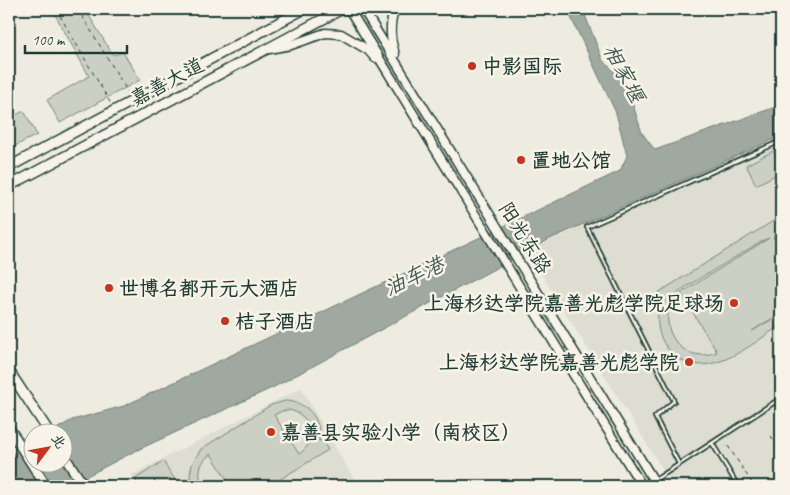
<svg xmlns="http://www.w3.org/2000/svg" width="790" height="495" font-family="Caveat,'LXGW WenKai TC',sans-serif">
<rect width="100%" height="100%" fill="#eeece1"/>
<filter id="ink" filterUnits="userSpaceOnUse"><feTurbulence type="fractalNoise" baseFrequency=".02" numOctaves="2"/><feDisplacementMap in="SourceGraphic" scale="10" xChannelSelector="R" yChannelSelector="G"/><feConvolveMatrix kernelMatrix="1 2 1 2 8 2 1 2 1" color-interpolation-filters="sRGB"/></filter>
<g filter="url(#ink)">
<!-- built -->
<g fill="#ddddd2">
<path d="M781,136V486H673L527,251Z"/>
<path d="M301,388L358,486H137L131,475Z"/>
</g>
<!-- green -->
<g fill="#cccfc4" stroke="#76867c" fill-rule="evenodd">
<path d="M52,9H85L113,55L123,52L140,80L60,123L47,100L89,76Z"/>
<path d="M24,111L37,135L9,149V118Z"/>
<path d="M773,151L781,167V172L756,185L746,165Z"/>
<path d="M778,218L781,224V237H773L781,251V313L752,331L781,314V325C750,345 702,388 668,349C658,337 655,320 660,305L653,296ZM769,238L681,293L717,352C676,368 649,314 684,288L762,241Z"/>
<path d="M285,401C307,401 322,419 319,441L322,440L328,450L269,486H231L211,454C199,462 197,474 203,486H193L190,475L192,464L201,449L271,405ZM289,410C312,415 319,441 299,454L274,415L282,411Z"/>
<path d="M163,461L179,486H139L135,479Z"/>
</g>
<!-- water -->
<path fill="#9fa99f" stroke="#6c7e74" d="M567,9L583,10L603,61L614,71L632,102L642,133L655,150L781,105V136L550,239L274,387L133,452L68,486H9V456L32,443V462H62V432H51L72,420L124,406L620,171L627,156L616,113Z"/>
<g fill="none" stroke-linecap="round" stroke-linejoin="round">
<defs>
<g id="service">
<path d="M712,443L738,486"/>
<path d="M679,464L655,417L674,401L587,227L781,141"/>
<path d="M655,480L781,398"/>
</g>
<g id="secondary">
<path d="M349,9L642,486"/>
<path d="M363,9L657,486"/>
<path d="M395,9C389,23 390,40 395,54"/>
<path d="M269,49L291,45L325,33L341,34L368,50L375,58"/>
</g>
<g id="primary">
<path d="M9,167L304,9"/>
<path d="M9,186L342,9"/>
<path d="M9,371L49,432"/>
<path d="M9,428L46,486"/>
<path d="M62,453L84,486"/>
</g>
</defs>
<!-- service casing -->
<use href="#service" stroke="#1f3d34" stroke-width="6"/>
<!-- secondary casing -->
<use href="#secondary" stroke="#1f3d34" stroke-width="11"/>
<!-- primary casing -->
<use href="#primary" stroke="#1f3d34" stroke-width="12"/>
<!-- path -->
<g stroke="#1f3d34" stroke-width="1" stroke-dasharray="4 4" stroke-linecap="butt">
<path d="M56,9L111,104"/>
<path d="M78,9L129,94"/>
<path d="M771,436L781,451"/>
<path d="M728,446L754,486"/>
<path d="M779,486L781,485"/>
</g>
<!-- service -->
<use href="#service" stroke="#f7f3e8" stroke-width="2.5"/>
<!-- secondary -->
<use href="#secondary" stroke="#f7f3e8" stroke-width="8"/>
<!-- primary -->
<use href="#primary" stroke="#f7f3e8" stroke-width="9"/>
</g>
</g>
<!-- markers -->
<g fill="#c8321e" stroke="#f7f3e8" stroke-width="2">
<circle cx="472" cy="66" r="5"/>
<circle cx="521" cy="160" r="5"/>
<circle cx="109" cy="288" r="5"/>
<circle cx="734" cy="303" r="5"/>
<circle cx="225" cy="321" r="5"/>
<circle cx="689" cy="362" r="5"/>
<circle cx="271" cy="432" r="5"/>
</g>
<g text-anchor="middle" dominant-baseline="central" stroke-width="5" stroke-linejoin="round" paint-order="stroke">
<!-- poi labels -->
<g font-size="20" font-weight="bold" fill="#1f3d34" stroke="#f7f3e8" text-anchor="start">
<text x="482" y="66">中影国际</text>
<text x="531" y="160">置地公馆</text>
<text x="119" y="288">世博名都开元大酒店</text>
<text x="724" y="303" text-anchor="end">上海杉达学院嘉善光彪学院足球场</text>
<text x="235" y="321">桔子酒店</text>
<text x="679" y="362" text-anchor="end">上海杉达学院嘉善光彪学院</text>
<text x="281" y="432">嘉善县实验小学（南校区）</text>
</g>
<!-- street labels -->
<g font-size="20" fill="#1f3d34" stroke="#f7f3e8">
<text transform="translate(167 82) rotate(-28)">嘉善大道</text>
<text transform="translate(525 238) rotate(58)">阳光东路</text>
</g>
<!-- water labels -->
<g font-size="21" font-style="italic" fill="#3f584f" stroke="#f7f3e8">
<text transform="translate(624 73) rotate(62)">相家堰</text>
<text transform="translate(414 276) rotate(-25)">油车港</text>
</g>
</g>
<!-- margin -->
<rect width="790" height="495" fill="none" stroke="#f7f3e8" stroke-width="30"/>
<rect x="15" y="15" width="760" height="465" fill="none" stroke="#1f3d34" stroke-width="2" filter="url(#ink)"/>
<!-- north arrow -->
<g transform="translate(48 448) rotate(58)"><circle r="24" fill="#f7f3e8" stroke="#a1aaa0"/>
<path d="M0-4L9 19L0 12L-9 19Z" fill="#c8321e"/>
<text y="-8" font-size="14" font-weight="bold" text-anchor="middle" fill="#1f3d34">北</text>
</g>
<!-- scale -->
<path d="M25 45v8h102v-8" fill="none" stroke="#1f3d34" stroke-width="2.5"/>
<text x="32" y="45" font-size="15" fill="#1f3d34" stroke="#f7f3e8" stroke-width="4" paint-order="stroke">100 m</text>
</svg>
